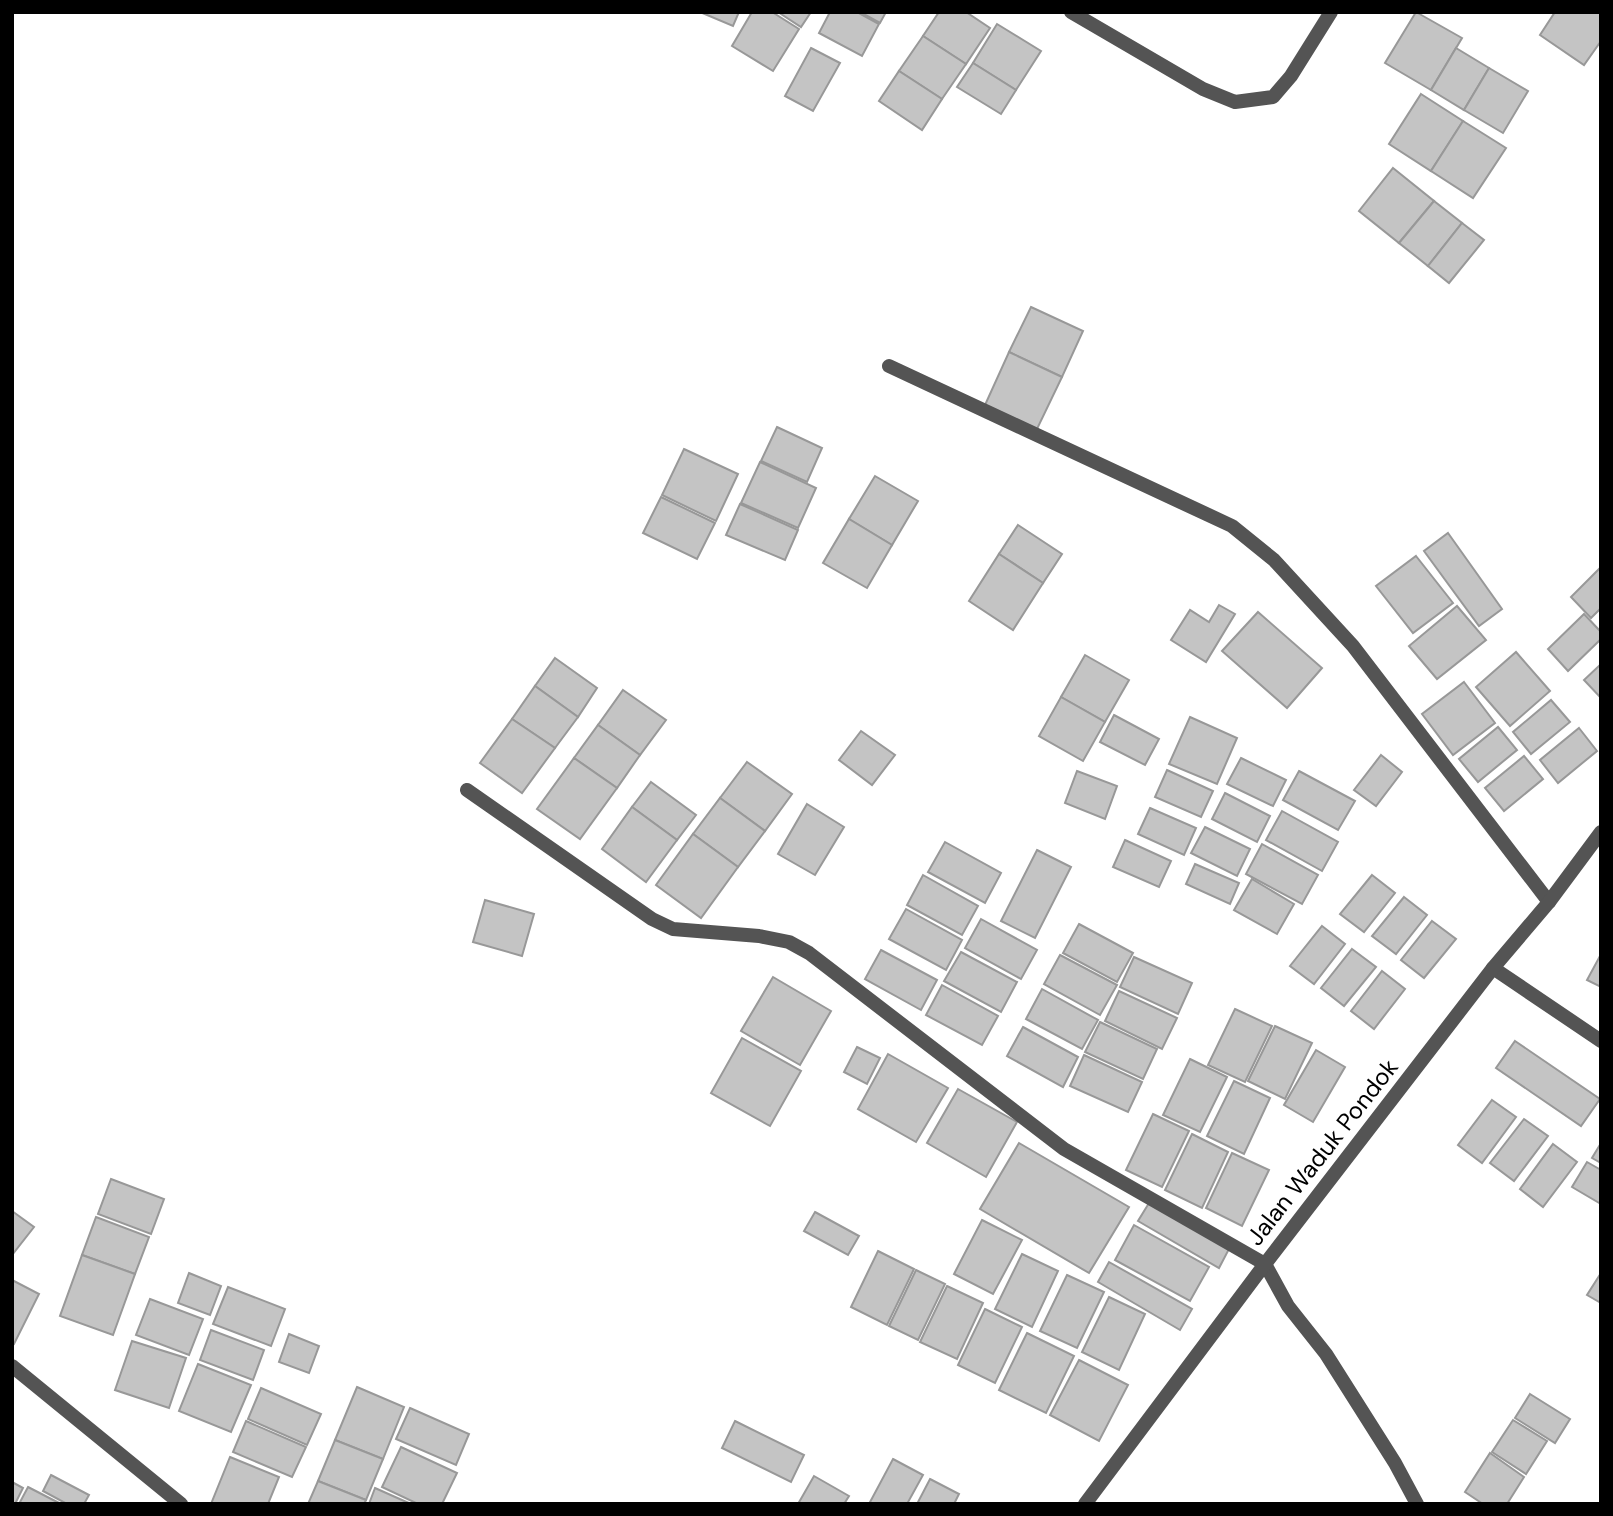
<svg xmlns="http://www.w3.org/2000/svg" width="1613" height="1516" font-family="'DM Sans',sans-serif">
<rect width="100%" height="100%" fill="#fff"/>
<!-- building -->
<g fill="#c4c4c4" stroke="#989898" stroke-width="2">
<path d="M700,12H739L733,26Z"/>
<path d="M752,12H772L799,29L773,71L732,46Z"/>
<path d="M778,12H811L801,27Z"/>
<path d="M830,12H857L879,24L862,56L819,33Z"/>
<path d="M860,12H886L880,23Z"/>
<path d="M939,12H966L990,28L966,64L923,36Z"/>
<path d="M1416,12L1462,38L1431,90L1385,63Z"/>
<path d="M1555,12H1601V41L1584,65L1540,35Z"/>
<path d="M997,24L1041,51L1016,90L973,63Z"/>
<path d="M923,36L966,64L942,99L899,71Z"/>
<path d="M811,48L840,63L813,111L785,96Z"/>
<path d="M1456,48L1489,68L1464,110L1431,90Z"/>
<path d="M973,63L1016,90L1001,114L957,87Z"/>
<path d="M1489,68L1528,91L1503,133L1464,110Z"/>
<path d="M899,71L942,99L922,130L879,101Z"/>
<path d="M1421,94L1463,121L1431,171L1389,144Z"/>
<path d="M1463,121L1506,148L1473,198L1431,171Z"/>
<path d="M1393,168L1434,201L1399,243L1359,211Z"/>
<path d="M1434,201L1462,223L1428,266L1399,243Z"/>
<path d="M1462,223L1484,240L1449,283L1428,266Z"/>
<path d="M1031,307L1083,331L1062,377L1009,352Z"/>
<path d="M1009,352L1062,377L1037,429L985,405Z"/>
<path d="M777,427L822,448L807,482L761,461Z"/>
<path d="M684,449L738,474L716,521L662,495Z"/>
<path d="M760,462L816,488L798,528L741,503Z"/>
<path d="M875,476L918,501L892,545L849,519Z"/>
<path d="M661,497L715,523L697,559L643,533Z"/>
<path d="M740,504L798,530L785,560L726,535Z"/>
<path d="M849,519L892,545L867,588L823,563Z"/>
<path d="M1018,525L1062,554L1043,583L999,554Z"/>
<path d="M1448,533L1502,609L1479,626L1424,551Z"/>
<path d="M999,554L1043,583L1013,630L969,601Z"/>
<path d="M1416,556L1453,603L1413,633L1376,586Z"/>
<path d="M1601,567V608L1591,618L1571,597Z"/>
<path d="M1219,605L1235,614L1206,662L1171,640L1190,610L1209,622Z"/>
<path d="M1457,606L1486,640L1437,679L1409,646Z"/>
<path d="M1258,612L1322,668L1287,708L1222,651Z"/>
<path d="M1584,614L1601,632V639L1568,671L1548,649Z"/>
<path d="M1516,652L1550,691L1510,726L1476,687Z"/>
<path d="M1085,655L1129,680L1105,722L1061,697Z"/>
<path d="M555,658L597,688L578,717L535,686Z"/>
<path d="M1601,664V698L1584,680Z"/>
<path d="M1464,682L1495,723L1453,755L1422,714Z"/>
<path d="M535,686L578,717L555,748L512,719Z"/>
<path d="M623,690L666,720L640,755L598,725Z"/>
<path d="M1061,697L1105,722L1083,761L1039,736Z"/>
<path d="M1551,700L1570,722L1531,754L1513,732Z"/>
<path d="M1114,715L1159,739L1145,765L1100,742Z"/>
<path d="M1190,717L1237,738L1217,784L1169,764Z"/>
<path d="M512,719L555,748L522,793L480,763Z"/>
<path d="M598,725L640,755L617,788L574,758Z"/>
<path d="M1498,727L1517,750L1478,782L1459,759Z"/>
<path d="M1579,728L1597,751L1558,783L1540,760Z"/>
<path d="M861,731L895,755L872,785L839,760Z"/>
<path d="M1381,755L1402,772L1376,806L1354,790Z"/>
<path d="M1524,756L1543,779L1504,811L1485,788Z"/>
<path d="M574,758L617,788L580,839L537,809Z"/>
<path d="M1241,758L1286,780L1273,806L1227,784Z"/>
<path d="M747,762L792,794L765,831L720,798Z"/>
<path d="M1167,770L1213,791L1201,817L1155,797Z"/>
<path d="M1077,771L1117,786L1105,819L1065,803Z"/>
<path d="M1299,771L1355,801L1338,830L1283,800Z"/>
<path d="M651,782L696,815L677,840L632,807Z"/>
<path d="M1225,793L1270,816L1257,842L1212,819Z"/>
<path d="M720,798L765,831L738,867L693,834Z"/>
<path d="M807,804L844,827L815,875L778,854Z"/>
<path d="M632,807L677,840L646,882L602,849Z"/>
<path d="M1150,808L1196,828L1184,855L1138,834Z"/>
<path d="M1282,811L1338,842L1322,871L1266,840Z"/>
<path d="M1205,827L1250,849L1237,876L1191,853Z"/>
<path d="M693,834L738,867L701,918L656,885Z"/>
<path d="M1125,840L1171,861L1159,887L1113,867Z"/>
<path d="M945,842L1001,873L985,903L928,872Z"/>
<path d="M1262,844L1318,875L1302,904L1246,874Z"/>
<path d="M1037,850L1071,867L1035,938L1001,921Z"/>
<path d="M1195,864L1239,883L1230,904L1186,884Z"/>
<path d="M923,875L978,906L962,935L907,905Z"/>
<path d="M1372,875L1395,893L1364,932L1340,914Z"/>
<path d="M1252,879L1294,904L1277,934L1234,910Z"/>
<path d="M1404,897L1427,915L1396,954L1372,936Z"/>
<path d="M485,900L534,914L522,956L473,942Z"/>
<path d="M906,909L962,940L946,970L889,939Z"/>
<path d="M981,919L1037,950L1021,979L965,948Z"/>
<path d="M1432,921L1456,939L1424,978L1401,960Z"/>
<path d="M1079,924L1133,953L1117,982L1063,953Z"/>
<path d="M1322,926L1345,944L1314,984L1290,966Z"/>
<path d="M1352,949L1376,967L1344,1006L1321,988Z"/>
<path d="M881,950L937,980L921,1010L865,979Z"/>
<path d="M961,952L1017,982L1001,1012L944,981Z"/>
<path d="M1060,955L1117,985L1100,1015L1044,984Z"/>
<path d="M1600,956H1601V987L1587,980Z"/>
<path d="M1134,957L1192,983L1178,1014L1120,987Z"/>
<path d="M1382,971L1405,989L1374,1029L1351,1011Z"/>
<path d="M773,977L831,1011L800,1065L741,1031Z"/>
<path d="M942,985L998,1016L982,1045L926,1015Z"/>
<path d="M1042,989L1098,1020L1082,1049L1026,1019Z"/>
<path d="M1119,991L1177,1018L1162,1049L1105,1021Z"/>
<path d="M1235,1009L1272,1026L1245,1082L1208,1065Z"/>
<path d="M1100,1022L1157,1049L1143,1079L1085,1052Z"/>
<path d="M1275,1026L1312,1043L1285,1099L1248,1081Z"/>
<path d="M1023,1027L1078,1057L1063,1087L1007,1056Z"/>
<path d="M742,1038L801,1071L770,1126L711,1093Z"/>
<path d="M1515,1041L1600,1099L1581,1126L1496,1068Z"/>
<path d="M857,1047L880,1058L867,1084L844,1072Z"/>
<path d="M1316,1050L1345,1067L1313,1122L1284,1105Z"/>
<path d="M888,1054L948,1088L916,1142L858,1109Z"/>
<path d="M1084,1055L1142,1082L1128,1112L1070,1086Z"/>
<path d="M1190,1059L1227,1077L1200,1132L1163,1115Z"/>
<path d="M1234,1081L1270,1098L1244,1154L1207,1136Z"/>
<path d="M958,1089L1017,1122L986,1177L927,1143Z"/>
<path d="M1492,1100L1516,1117L1482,1163L1458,1145Z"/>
<path d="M1153,1114L1189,1131L1162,1187L1126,1170Z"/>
<path d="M1524,1119L1548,1136L1514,1181L1490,1163Z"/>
<path d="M1192,1134L1228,1152L1202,1208L1165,1190Z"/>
<path d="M1019,1143L1129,1207L1089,1273L980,1209Z"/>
<path d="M1601,1143V1163L1592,1158Z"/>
<path d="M1553,1144L1577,1162L1543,1207L1520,1189Z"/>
<path d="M1232,1153L1269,1170L1242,1226L1206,1208Z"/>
<path d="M1587,1162L1601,1170V1204L1572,1187Z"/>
<path d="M111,1179L164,1199L151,1234L98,1214Z"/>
<path d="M1149,1203L1229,1249L1219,1268L1138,1221Z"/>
<path d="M12,1211L34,1227L12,1255Z"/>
<path d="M815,1212L859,1236L848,1255L804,1231Z"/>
<path d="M96,1217L149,1237L135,1274L82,1255Z"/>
<path d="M982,1220L1022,1240L993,1294L954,1274Z"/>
<path d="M1134,1225L1209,1267L1190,1301L1115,1260Z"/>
<path d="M878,1251L914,1269L887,1325L851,1307Z"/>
<path d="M1022,1254L1058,1271L1032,1327L995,1309Z"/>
<path d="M82,1255L135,1274L113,1335L60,1316Z"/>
<path d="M1109,1262L1192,1309L1180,1330L1098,1282Z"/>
<path d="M916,1270L945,1284L918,1340L889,1326Z"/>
<path d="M189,1273L221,1286L210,1315L178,1303Z"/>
<path d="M1601,1273V1303L1587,1295Z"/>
<path d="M1067,1275L1104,1292L1077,1348L1040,1331Z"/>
<path d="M12,1280L39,1294L14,1344L12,1343Z"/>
<path d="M947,1286L983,1303L957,1359L920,1342Z"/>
<path d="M228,1287L285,1309L271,1346L213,1324Z"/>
<path d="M1109,1297L1145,1314L1119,1370L1082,1352Z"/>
<path d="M150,1299L203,1319L189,1355L136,1335Z"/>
<path d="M985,1309L1022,1327L995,1383L958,1365Z"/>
<path d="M211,1330L264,1350L253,1380L200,1360Z"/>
<path d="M1027,1333L1074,1356L1046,1413L999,1390Z"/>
<path d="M289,1334L319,1346L309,1373L279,1362Z"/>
<path d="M132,1341L186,1358L169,1408L115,1390Z"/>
<path d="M1079,1360L1128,1385L1099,1441L1050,1415Z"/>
<path d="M198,1364L251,1385L231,1432L179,1411Z"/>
<path d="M357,1387L404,1407L383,1459L335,1440Z"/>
<path d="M261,1388L321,1414L307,1445L248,1419Z"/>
<path d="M1530,1394L1570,1419L1555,1443L1515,1418Z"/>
<path d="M410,1408L469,1434L456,1465L396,1439Z"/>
<path d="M1513,1420L1547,1441L1526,1474L1492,1452Z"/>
<path d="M246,1421L306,1447L292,1477L233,1452Z"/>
<path d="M735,1421L804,1455L791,1482L722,1448Z"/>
<path d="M335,1440L383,1459L366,1500L318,1481Z"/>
<path d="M401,1447L457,1473L442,1504H418L382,1487Z"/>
<path d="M1490,1453L1524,1477L1507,1504H1483L1465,1492Z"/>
<path d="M230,1457L279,1477L268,1504H211Z"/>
<path d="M893,1459L923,1475L907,1504H869Z"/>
<path d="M51,1475L89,1495L84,1504H67L43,1491Z"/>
<path d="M814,1476L849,1496L844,1504H798Z"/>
<path d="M930,1479L959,1494L954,1504H917Z"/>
<path d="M318,1481L366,1500L364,1504H308Z"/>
<path d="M12,1482L23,1488L15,1504H12Z"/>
<path d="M28,1487L61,1504H19Z"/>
<path d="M375,1488L411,1504H369Z"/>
</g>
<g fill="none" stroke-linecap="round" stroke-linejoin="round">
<!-- minor -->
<g stroke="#545454" stroke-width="14">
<path d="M1071,12L1203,89L1235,102L1273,97L1291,76L1331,12"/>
<path d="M889,366L1232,526L1274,560L1353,646L1549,902"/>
<path d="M467,790L652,919L673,929L759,936L789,942L809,953L1064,1149L1265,1264L1288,1306L1326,1354L1395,1463L1417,1504"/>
<path d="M1493,968L1601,1041"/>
<path d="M12,1366L181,1504"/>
</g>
<!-- tertiary -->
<path stroke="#545454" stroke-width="14" d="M1085,1504L1265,1264L1493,968L1549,902L1601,832"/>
</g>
<g text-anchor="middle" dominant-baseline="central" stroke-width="5" stroke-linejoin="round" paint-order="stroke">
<!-- street labels -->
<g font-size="24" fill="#000" stroke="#fff">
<text transform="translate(1322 1152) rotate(-52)">Jalan Waduk Pondok</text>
</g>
</g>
<!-- border -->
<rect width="1613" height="1516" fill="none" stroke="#000000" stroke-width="28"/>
</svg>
